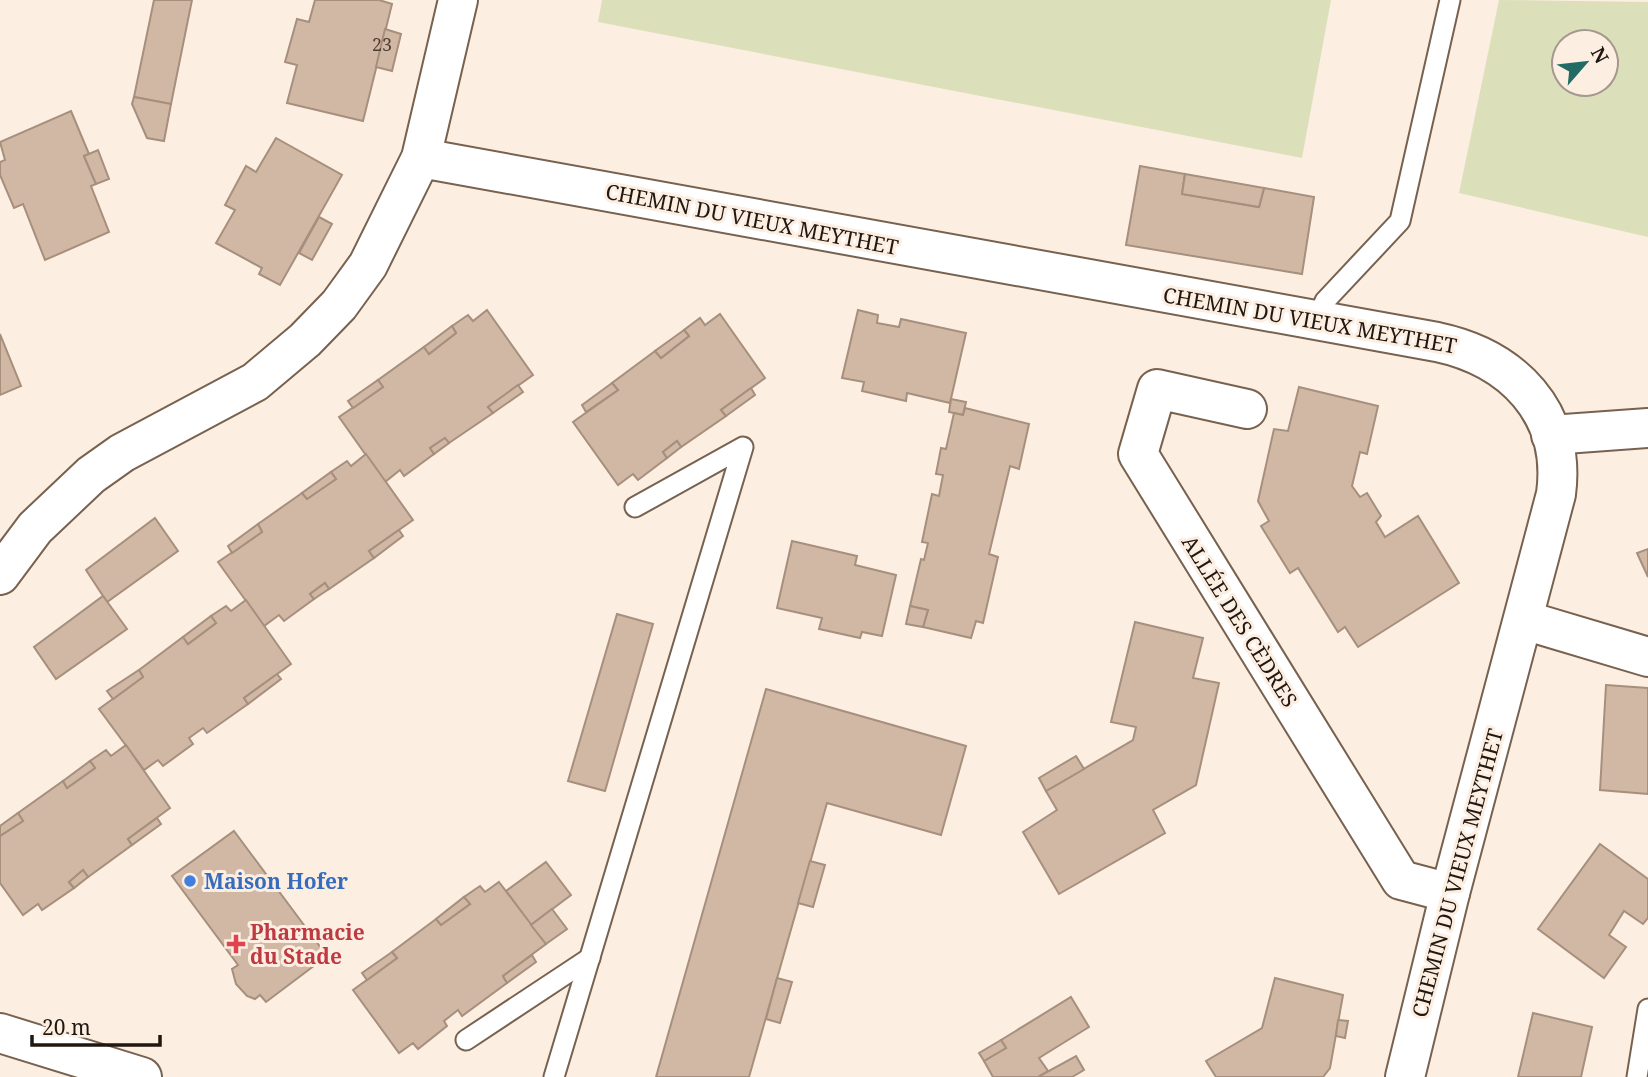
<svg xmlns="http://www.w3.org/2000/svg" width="1648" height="1077" font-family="'Noto Serif',serif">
<rect width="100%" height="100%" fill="#fdeee2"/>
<!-- green -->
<g fill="#dbe0bb" fill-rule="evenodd">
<path d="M602,0H1331L1302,158L598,22Z"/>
<path d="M1499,0L1648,2V237L1459,193ZM1606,42V84H1564V42Z"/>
</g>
<!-- building -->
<g fill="#d1b8a5" stroke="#a68f7c" stroke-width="2">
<path d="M154,0H192L171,104L134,97Z"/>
<path d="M315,0H379L392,4L363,121L287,103L297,65L285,62L297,19L309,22Z"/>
<path d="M385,29L401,34L392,71L376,67Z"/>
<path d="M134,97L171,104L164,141L147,138L132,104Z"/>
<path d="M71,111L89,154L84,156L96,184L91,186L109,232L45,260L23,204L14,208L0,175V162L5,160L0,142Z"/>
<path d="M276,138L342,175L280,285L259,274L262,268L216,243L235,210L225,205L246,166L256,172Z"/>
<path d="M98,150L109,179L96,184L84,156Z"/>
<path d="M1140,166L1185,174L1182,194L1259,207L1264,188L1314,197L1302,274L1126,245Z"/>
<path d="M1185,174L1264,188L1259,207L1182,194Z"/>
<path d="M319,217L332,224L312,260L299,253Z"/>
<path d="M487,310L533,375L488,407L493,413L449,443L445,438L430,448L434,454L404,476L400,470L385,482L339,417L383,387L378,380L424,347L429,354L456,333L452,326L468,315L473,321Z"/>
<path d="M858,310L878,315L877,323L899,327L901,319L966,333L950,403L907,393L906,401L862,391L864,382L842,378Z"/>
<path d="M720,314L765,378L721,410L726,416L681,447L677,441L663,452L667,458L638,480L633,474L618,485L573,422L618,390L612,383L655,351L661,358L689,336L684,330L700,318L705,325Z"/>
<path d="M452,326L456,333L429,354L424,347Z"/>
<path d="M684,330L689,336L661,358L655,351Z"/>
<path d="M0,334L21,386L0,395Z"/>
<path d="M378,380L383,387L353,408L348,401Z"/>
<path d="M612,383L618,390L586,412L582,405Z"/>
<path d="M518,385L523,392L493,413L488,407Z"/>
<path d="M1299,387L1378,406L1367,454L1360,452L1352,486L1360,497L1367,493L1381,516L1376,522L1385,537L1418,516L1459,583L1358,647L1345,627L1338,632L1298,568L1290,573L1261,526L1269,521L1258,501L1274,429L1288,431Z"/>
<path d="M751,388L755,395L726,416L721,410Z"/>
<path d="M951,399L966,402L963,415L949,412Z"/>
<path d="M965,408L1029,424L1019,469L1010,466L989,554L998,557L983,623L976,621L971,638L923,627L928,610L910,606L921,559L924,560L928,543L922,542L932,494L939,496L943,475L936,474L941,448L946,449L954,413L963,415Z"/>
<path d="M445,438L449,443L434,454L430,448Z"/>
<path d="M677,441L681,447L667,458L663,452Z"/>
<path d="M366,454L413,520L369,551L374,558L329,589L325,583L310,594L314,599L284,621L279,615L264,626L218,562L262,532L258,524L302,493L307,499L336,479L331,472L347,461L351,466Z"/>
<path d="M331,472L336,479L307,499L302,493Z"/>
<path d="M155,518L178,551L107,602L86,570Z"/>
<path d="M258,524L262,532L232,553L228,546Z"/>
<path d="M399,530L403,536L374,558L369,551Z"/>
<path d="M792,541L857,556L855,565L896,575L882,636L862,632L860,638L819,629L822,618L777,608Z"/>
<path d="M1648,549V577L1637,553Z"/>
<path d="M325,583L329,589L314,599L310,594Z"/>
<path d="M103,596L127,629L56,679L34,647Z"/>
<path d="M246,600L291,664L244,698L248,704L207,733L203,728L189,738L193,744L163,766L158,760L144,770L99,709L143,677L139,670L183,637L188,644L216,623L211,616L226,606L231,611Z"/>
<path d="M910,606L928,610L923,627L906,624Z"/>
<path d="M617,614L653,624L605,791L568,781Z"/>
<path d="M211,616L216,623L188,644L183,637Z"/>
<path d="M1135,622L1203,638L1193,678L1219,683L1196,785L1153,810L1165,833L1059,894L1023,832L1057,810L1046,791L1133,740L1136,727L1111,722Z"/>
<path d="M139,670L143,677L113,699L107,691Z"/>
<path d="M277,674L281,679L248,704L244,698Z"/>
<path d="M1606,685L1648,688V794L1600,790Z"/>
<path d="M766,689L966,746L941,835L827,803L749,1077H656Z"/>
<path d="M126,745L170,808L128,839L132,845L88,877L83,870L69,882L74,888L42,910L38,904L23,915L0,883V836L23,821L18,813L63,781L67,788L95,768L90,761L106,750L111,756Z"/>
<path d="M1076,756L1084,769L1046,791L1039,778Z"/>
<path d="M90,761L95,768L67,788L63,781Z"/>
<path d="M18,813L23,821L0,836V826Z"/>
<path d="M157,818L161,824L132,845L128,839Z"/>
<path d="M234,831L327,956L266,1002L260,995L255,999L247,996L236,984L232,969L238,965L172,876Z"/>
<path d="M1600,844L1648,879V918L1643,924L1624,911L1609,935L1626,947L1604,978L1538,929Z"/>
<path d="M810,861L825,865L813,907L798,903Z"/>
<path d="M546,862L571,895L531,925L506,891Z"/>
<path d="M83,870L88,877L74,888L69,882Z"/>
<path d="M499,882L546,944L503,976L507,983L462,1016L458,1010L444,1021L447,1026L418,1049L413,1043L399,1053L353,990L397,958L392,952L436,919L441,925L470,904L464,897L480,886L485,892Z"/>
<path d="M464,897L470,904L441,925L436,919Z"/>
<path d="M552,909L567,929L546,944L531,925Z"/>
<path d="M392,952L397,958L367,980L362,973Z"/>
<path d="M532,955L536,962L507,983L503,976Z"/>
<path d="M777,978L792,982L780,1023L766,1019Z"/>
<path d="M1275,978L1343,995L1330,1068L1323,1077H1216L1206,1061L1262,1028Z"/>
<path d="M1071,997L1089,1027L1039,1058L1048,1071L1038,1077H993L984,1061L1006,1048L1001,1040Z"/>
<path d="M1533,1013L1592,1027L1581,1077H1518Z"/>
<path d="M1338,1020L1348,1021L1345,1038L1336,1036Z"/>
<path d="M1001,1040L1006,1048L984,1061L979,1053Z"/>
<path d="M1076,1056L1084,1070L1072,1077H1038Z"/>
</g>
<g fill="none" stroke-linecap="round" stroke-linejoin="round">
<defs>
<g id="lane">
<path d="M1316,322L1325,301L1400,221L1450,0"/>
<path d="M466,1040L590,958"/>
<path d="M554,1077L743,447L635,507"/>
<path d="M1637,1077L1648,1009"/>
</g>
<g id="street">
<path d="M421,158L1437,342C1512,358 1567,412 1556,494L1450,893L1405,1077"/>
<path d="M1247,409L1157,389L1138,454L1401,880L1450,893"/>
<path d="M1551,435L1648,428"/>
<path d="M0,575L35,528L91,475L122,453L255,382L305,340L339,305L368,265L421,158L458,0"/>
<path d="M1524,620L1648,657"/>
</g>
<path id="secondary" d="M0,1033L142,1077"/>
</defs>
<!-- lane casing -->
<use href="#lane" stroke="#77614f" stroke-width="23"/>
<!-- street casing -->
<use href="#street" stroke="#77614f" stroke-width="42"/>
<!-- secondary casing -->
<use href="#secondary" stroke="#77614f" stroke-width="42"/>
<!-- lane -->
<use href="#lane" stroke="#fff" stroke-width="19"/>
<!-- street -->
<use href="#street" stroke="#fff" stroke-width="38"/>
<!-- secondary -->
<use href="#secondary" stroke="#fff" stroke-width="38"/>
</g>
<!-- markers -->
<circle fill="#3f7fe0" stroke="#fdeee2" stroke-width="2.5" cx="190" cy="881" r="7"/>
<path fill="#e0444e" stroke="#fdeee2" stroke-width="2.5" d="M232.5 933.5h7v7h7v7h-7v7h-7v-7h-7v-7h7z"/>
<g text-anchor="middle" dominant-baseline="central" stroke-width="6" stroke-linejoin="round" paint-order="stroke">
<!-- number labels -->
<g font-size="18" fill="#4c3f35">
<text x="382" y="44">23</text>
</g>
<!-- street labels -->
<g font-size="21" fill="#201710" stroke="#fdeee2">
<text transform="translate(752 219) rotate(11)">CHEMIN DU VIEUX MEYTHET</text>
<text transform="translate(1310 320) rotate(10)">CHEMIN DU VIEUX MEYTHET</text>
<text transform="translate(1240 621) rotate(58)">ALLÉE DES CÈDRES</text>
<text transform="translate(1457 873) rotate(-75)">CHEMIN DU VIEUX MEYTHET</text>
</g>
<!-- shop labels -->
<g font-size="21" font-weight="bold" fill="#366cbe" stroke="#fdeee2" text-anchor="start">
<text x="204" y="881">Maison Hofer</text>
</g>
<!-- health labels -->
<g font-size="21" font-weight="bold" fill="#be3a42" stroke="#fdeee2" text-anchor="start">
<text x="250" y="932">Pharmacie<tspan x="250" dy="24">du Stade</tspan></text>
</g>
</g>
<!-- north arrow -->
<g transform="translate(1585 63) rotate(62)"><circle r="33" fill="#fdeee2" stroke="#a5988e" stroke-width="2"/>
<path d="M0-5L12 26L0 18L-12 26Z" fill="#236c65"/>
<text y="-10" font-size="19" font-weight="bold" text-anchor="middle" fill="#201710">N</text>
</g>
<!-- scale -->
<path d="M32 1035v10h128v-10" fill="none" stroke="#201710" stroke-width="3.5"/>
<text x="42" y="1035" font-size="21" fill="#201710" stroke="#fdeee2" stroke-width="5" paint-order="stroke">20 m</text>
</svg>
